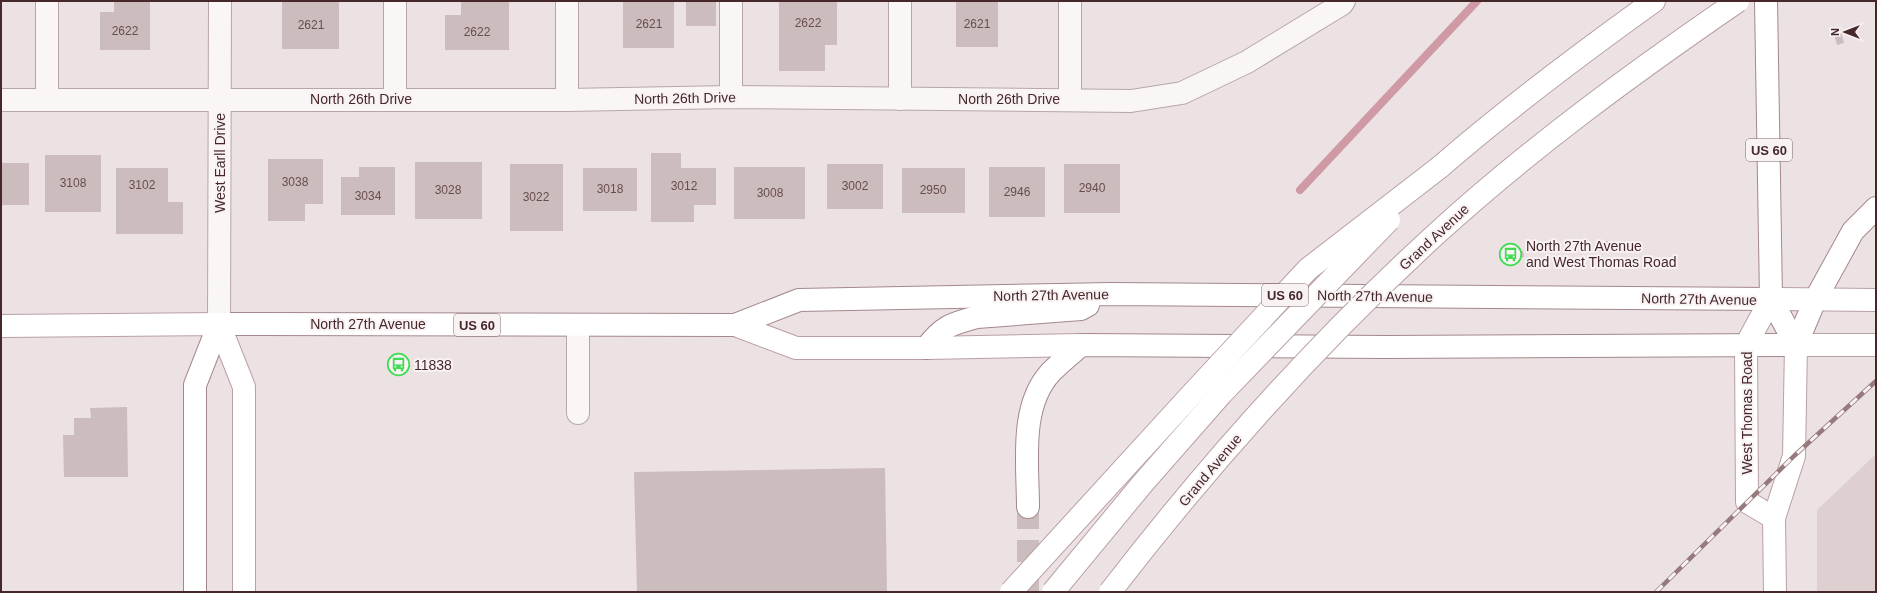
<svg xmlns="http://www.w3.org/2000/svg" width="1877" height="593" font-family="Helvetica,sans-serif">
<rect width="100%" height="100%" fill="#ece2e3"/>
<!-- built -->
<path fill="#ded0d1" d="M1876,454V592H1817V510Z"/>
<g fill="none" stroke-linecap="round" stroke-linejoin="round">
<!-- stream -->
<path stroke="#cf9aa5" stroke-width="8" d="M1300,190L1477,1"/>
</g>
<!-- building -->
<g fill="#ccbcbd">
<path d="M114,1H150V50H100V12H114Z"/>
<rect x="282" y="1" width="57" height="48"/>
<path d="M461,1H509V50H445V15H461Z"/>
<rect x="623" y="1" width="51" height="47"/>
<rect x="686" y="1" width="30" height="25"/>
<path d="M779,1H837V45H825V71H779Z"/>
<rect x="956" y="1" width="42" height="46"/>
<path d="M1840,28L1844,43L1837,45L1833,30Z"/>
<path d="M651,153H681V168H716V205H694V222H651Z"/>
<rect x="45" y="155" width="56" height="57"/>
<path d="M268,159H323V204H305V221H268Z"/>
<rect x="415" y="162" width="67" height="57"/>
<rect x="1" y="163" width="28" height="42"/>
<rect x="510" y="164" width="53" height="67"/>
<rect x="827" y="164" width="56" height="45"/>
<rect x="1064" y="164" width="56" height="49"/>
<path d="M359,167H395V215H341V177H359Z"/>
<rect x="734" y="167" width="71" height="52"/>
<rect x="989" y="167" width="56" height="50"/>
<path d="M116,168H168V202H183V234H116Z"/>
<rect x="583" y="168" width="54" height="43"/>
<rect x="902" y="168" width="63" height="45"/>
<path d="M1508,251H1523L1524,257H1508Z"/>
<path d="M127,407L128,477H64L63,435H74V418H91L90,408Z"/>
<path d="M885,468L887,592H637L634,472Z"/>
</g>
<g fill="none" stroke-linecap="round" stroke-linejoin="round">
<!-- highway-tunnel -->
<path stroke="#cbbdbe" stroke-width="22" stroke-dasharray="22 11" stroke-linecap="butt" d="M1028,507V592"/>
<defs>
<g id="minor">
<path d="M395,1V99"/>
<path d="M567,1V100"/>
<path d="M900,1V99"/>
<path d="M731,97V1"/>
<path d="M47,99V1"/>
<path d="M1,100H567L731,97L1131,101L1182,93L1247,62L1342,4L1344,1"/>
<path d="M1070,100V1"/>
<path d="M219,324L220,1"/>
<path d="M578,325V413"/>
</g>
<g id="major">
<path d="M1440,167C1508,108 1580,54 1654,1"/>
<path d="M735,325L796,348H926L1081,345"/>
<path d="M1,326L219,324L244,387V592"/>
<path d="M1774,518L1747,502L1746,345L1771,299L1876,300"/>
<path d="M1775,592L1774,518L1794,456L1796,345H1876"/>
</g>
<g id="highway">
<path d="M1766,1L1771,299L1796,345"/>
<path d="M1796,345L1815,300L1853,231L1876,208"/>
<path d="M926,348C943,326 951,324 977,317L1081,309L1088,305"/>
<path d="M1028,507C1028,464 1019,406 1051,372C1060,363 1071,354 1081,345L1386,347L1796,345"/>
<path d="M195,592V385L219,324L735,325L799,300L1111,294L1771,299"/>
</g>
</defs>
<!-- minor casing -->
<use href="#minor" stroke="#b7a6a8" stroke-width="24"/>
<!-- major casing -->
<use href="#major" stroke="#b9a0a3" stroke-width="24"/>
<!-- highway casing -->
<use href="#highway" stroke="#a4888b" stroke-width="24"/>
<!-- minor -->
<use href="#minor" stroke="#faf6f6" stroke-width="22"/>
<!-- major -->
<use href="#major" stroke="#fff" stroke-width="22"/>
<!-- highway -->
<use href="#highway" stroke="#fff" stroke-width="22"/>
<defs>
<path id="rail" d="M1656,592L1794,456L1876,381"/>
</defs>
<!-- rail casing -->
<use href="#rail" stroke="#977a7d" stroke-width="4.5"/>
<!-- rail -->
<use href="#rail" stroke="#f9f2f3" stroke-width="3" stroke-dasharray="9" stroke-linecap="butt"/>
<defs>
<g id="major-bridge">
<path d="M1011,592L1192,394L1308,269L1440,167"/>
<path d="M1053,592L1143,483L1222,393L1389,220"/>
<path d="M1110,592C1208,465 1317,343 1435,235C1529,149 1633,73 1738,1"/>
</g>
</defs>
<!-- major-bridge casing -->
<use href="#major-bridge" stroke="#b9a0a3" stroke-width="24" stroke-linecap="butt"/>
<!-- major-bridge -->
<use href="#major-bridge" stroke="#fff" stroke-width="22"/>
</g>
<!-- trees -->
<circle fill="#89829d" cx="1605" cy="247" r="6"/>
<!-- icons -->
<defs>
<symbol id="bus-ring" viewBox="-11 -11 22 22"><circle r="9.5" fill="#f9f2f3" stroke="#3ddc51" stroke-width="1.5"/><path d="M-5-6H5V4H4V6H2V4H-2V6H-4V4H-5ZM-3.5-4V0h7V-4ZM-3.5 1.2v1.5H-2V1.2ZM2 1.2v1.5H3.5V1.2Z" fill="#3ddc51"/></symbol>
</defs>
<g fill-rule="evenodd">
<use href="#bus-ring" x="1498" y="242" width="25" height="25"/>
<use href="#bus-ring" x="386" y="352" width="25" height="25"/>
</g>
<g text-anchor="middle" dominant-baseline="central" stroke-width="4" stroke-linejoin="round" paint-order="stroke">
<!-- number labels -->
<g font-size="12" fill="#684d50">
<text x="808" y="23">2622</text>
<text x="649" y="24">2621</text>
<text x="977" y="24">2621</text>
<text x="311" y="25">2621</text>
<text x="125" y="31">2622</text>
<text x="477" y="32">2622</text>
<text x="295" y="182">3038</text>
<text x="73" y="183">3108</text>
<text x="142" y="185">3102</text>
<text x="684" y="186">3012</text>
<text x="855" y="186">3002</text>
<text x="1092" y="188">2940</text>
<text x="610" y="189">3018</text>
<text x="448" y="190">3028</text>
<text x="933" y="190">2950</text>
<text x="1017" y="192">2946</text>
<text x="770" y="193">3008</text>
<text x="368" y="196">3034</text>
<text x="536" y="197">3022</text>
</g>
<!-- shield labels -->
<g fill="#f9f2f3" stroke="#7c6567" stroke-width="1">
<rect x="1746" y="139" width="46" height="22" rx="3"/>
<rect x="1262" y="284" width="46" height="22" rx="3"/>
<rect x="454" y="314" width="46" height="22" rx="3"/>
</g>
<g font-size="13" font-weight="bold" fill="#46282b">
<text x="1769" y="150">US 60</text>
<text x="1285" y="295">US 60</text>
<text x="477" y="325">US 60</text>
</g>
<!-- street labels -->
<g font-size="14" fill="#46282b" stroke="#f9f2f3">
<text transform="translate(685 98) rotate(-1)">North 26th Drive</text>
<text x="361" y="99">North 26th Drive</text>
<text x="1009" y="99">North 26th Drive</text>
<text transform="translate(220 163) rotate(-90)">West Earll Drive</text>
<text transform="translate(1434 237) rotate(-43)">Grand Avenue</text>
<text transform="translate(1051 295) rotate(-1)">North 27th Avenue</text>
<text transform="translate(1375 296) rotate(1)">North 27th Avenue</text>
<text transform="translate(1699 299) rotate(1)">North 27th Avenue</text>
<text x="368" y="324">North 27th Avenue</text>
<text transform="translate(1747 413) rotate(-90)">West Thomas Road</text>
<text transform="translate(1210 470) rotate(-50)">Grand Avenue</text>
</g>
<!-- poi labels -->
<g font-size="14" fill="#46282b" stroke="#f9f2f3" text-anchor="start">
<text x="1526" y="246">North 27th Avenue<tspan x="1526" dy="16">and West Thomas Road</tspan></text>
<text x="414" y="365">11838</text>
</g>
</g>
<!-- border -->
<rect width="1877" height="593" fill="none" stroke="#46282b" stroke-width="4"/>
<!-- north arrow -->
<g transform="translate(1845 32) rotate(270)" stroke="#f9f2f3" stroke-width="3" paint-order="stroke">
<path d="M0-3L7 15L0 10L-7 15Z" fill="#46282b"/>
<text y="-6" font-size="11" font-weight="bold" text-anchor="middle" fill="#46282b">N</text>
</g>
</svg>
